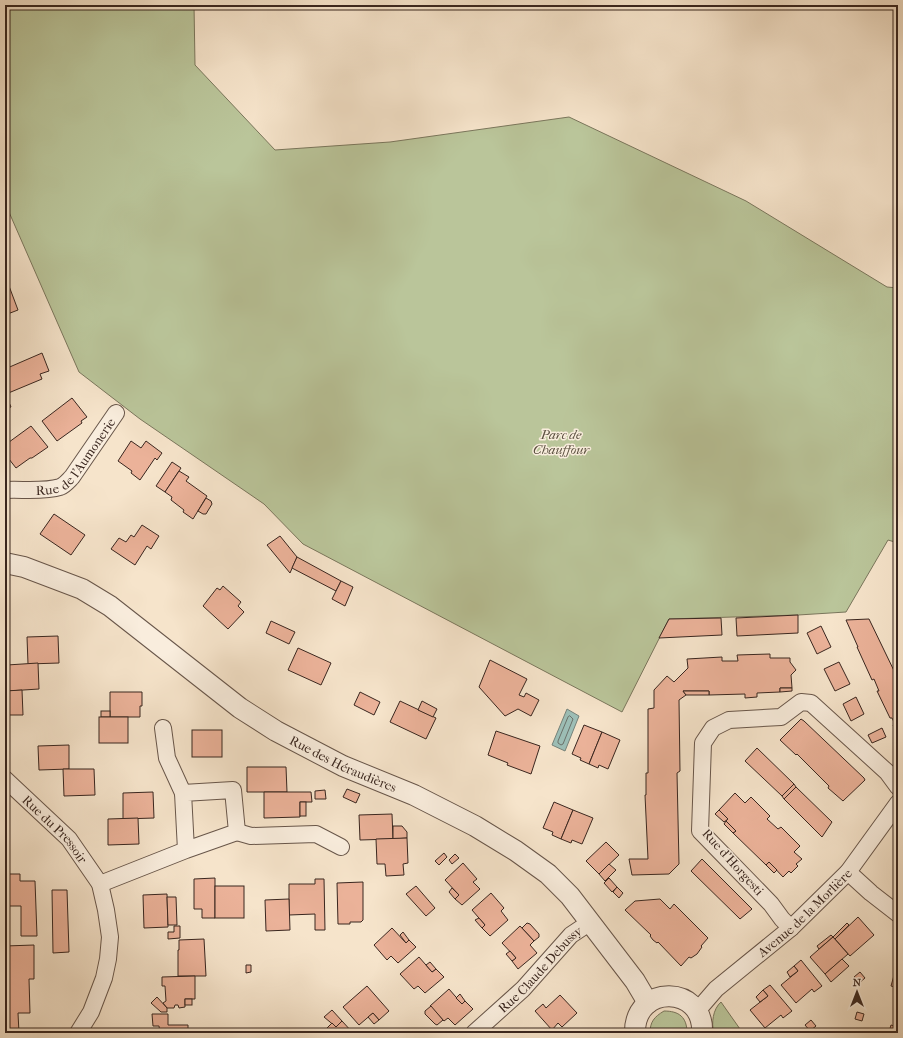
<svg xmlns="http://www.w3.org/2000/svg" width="903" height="1038" font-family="'IM FELL French Canon',serif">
<rect width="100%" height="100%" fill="#f6e4cb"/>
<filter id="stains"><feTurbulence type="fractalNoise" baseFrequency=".005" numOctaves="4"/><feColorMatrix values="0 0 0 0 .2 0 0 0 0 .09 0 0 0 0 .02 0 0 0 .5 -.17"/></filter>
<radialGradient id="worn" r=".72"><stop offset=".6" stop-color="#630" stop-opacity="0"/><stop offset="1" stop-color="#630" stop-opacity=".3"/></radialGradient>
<!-- green -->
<g fill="#bac59a" stroke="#7a765c">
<path d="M5,5H194L195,65L275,150L390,142L569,117L746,201L887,287L898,288V543L888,540L846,612L798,615L669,619L622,712L303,544L264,504L140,419L79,372L5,203Z"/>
<path d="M721,1002L740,1029L741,1033H714C711,1023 713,1009 721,1002Z"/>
<path d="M664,1011C679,1011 687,1017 687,1033H650C650,1022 654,1017 664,1011Z"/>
</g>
<!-- water -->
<path fill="#9dbfb7" stroke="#75827a" d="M567,709L579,716L565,751L552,745Z"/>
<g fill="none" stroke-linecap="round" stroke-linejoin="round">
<!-- shore -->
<path stroke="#6b726b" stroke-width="1" d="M570,716L573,719L563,744L561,745L558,743V741L568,717Z"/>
</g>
<!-- building -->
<g fill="#ebb299" stroke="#39261f">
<path d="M5,283L7,287L9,286L18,310L5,315Z"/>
<path d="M42,353L49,371L40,374L42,379L6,394L5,369Z"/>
<path d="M5,393L11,407L5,409Z"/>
<path d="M72,398L87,417L81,421L82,423L57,441L42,421Z"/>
<path d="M31,426L48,447L32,458H30L16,468L5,454V445Z"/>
<path d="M131,441L141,448L146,441L162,453L157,460L155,458L140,480L131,473L132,471L118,461Z"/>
<path d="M172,462L181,468L165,492L156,486Z"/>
<path d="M179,471L189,477L186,481L207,496L193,519L183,512L184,510L171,500L172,497L165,492Z"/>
<path d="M206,498L211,501L212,504L206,514H203L198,511Z"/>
<path d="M54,514L85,535L71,555L40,534Z"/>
<path d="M142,525L159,536L151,549L147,546L135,565L111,549L119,538L126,542L131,535L134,537Z"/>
<path d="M280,536L297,557L290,573L267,545Z"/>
<path d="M297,557L341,581L336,591L292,568Z"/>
<path d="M341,581L353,587L345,606L332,599Z"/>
<path d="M223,586L241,602L238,606L244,612L228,629L203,606L217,588L220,590Z"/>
<path d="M798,615V633L737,636L736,618Z"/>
<path d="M721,618L722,635L659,638L669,619Z"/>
<path d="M869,619L898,679V735L893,725L895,724L892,718H890L877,691H879L874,679L872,680L857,647H858L846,620Z"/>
<path d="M271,621L295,632L289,644L266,633Z"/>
<path d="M821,626L831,647L817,654L807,633Z"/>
<path d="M58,636L59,663L28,664L27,637Z"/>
<path d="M298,648L331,663L321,685L288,670Z"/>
<path d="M770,654V658H790V662L796,670L791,675L792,688H780V692L757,693V697L745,698V694L709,695V691H683L686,695L679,700L680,771L677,773L679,864L669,874L632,875L629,859H648L645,795H646V773H648V709L654,708V690L667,676L674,682L688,668L687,659L722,657V661H738L737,655Z"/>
<path d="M490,660L527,679L519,695L524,697L526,693L539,700L531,716L518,709L505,716L479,687Z"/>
<path d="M839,662L850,684L835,691L824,669Z"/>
<path d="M38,663L39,689L8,691L7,665Z"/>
<path d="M780,688H792V691L780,692Z"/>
<path d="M22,690L23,715H5V691Z"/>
<path d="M683,691H709V695H686Z"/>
<path d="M110,692H142V706H140V717H110Z"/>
<path d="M360,692L380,702L374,715L354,705Z"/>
<path d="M856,697L864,714L851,721L843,704Z"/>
<path d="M400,701L436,718L426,739L390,722Z"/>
<path d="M422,701L437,709L433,717L418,710Z"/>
<rect x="101" y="711" width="9" height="6"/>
<rect x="99" y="717" width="29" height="26"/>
<path d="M801,719L804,721L864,778L865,780L843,801L828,788L829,786L797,754L796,755L780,740Z"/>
<path d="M584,725L602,732L589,764L580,760L581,758L572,754Z"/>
<path d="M882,728L886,737L872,743L868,735Z"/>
<rect x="192" y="730" width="30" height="27"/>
<path d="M496,731L540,746L531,774L507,765L508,763L488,755Z"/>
<path d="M602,732L620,740L608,769L599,765L598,768L589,764Z"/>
<path d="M69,745V769L39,770L38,746Z"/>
<path d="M757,748L794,784L782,796L745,761Z"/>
<path d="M247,767H286L287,792H247Z"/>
<path d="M63,769H94L95,795L64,796Z"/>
<path d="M794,784L796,787L784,799L782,796Z"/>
<path d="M796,787L832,822L822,837L784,799Z"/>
<path d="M347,789L360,794L356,803L343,797Z"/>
<path d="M325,790L326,799H315V791Z"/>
<path d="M153,792L154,818L123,819V793Z"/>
<path d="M264,792H311L312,802H300V817L264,818Z"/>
<path d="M735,793L745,803L751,797L770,816L767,819L778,829L781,827L800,846L794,852L802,859L796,864L798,866L791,873L789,871L783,877L769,862L766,865L733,833L736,831L726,821L728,819L719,810Z"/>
<rect x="300" y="802" width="6" height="14"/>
<path d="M554,802L573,810L561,839L552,835L553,832L543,828Z"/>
<path d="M573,810L593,818L582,844L572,840L571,843L561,839Z"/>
<path d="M719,810L728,819L724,822L715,814Z"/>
<path d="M392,814L393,839L360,840L359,815Z"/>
<path d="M138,818L139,844L108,845V819Z"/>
<path d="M726,821L736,831L733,833L724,824Z"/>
<path d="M393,826H402L407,832V838L393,839Z"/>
<path d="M407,838L408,863L403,864L404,875L386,876L385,864H377L376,839Z"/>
<path d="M606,842L619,855L599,874L586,861Z"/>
<path d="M444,853L447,857L439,865L435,861Z"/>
<path d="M455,854L459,858L452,864L449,860Z"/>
<path d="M702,859L752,909L740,919L691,871Z"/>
<path d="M769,862L777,870L774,873L766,865Z"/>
<path d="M463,863L477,879L473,882L480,889L462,905L455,899L459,895L445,880Z"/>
<path d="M609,864L616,870L605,881L599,874Z"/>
<path d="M5,874H20V881H35L37,936H21V906H5Z"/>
<path d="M215,878V918H202V909H194V879Z"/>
<path d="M609,878L617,887L612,892L604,883Z"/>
<path d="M315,879H324L325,930H315V914L289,915V884H315Z"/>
<path d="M363,882V920L361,922H350V924H338L337,883Z"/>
<rect x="215" y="886" width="29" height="32"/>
<path d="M416,886L435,908L426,916L406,894Z"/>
<path d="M617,887L623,893L619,898L613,892Z"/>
<path d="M452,888L459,895L455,899L449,892Z"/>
<path d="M52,890H67L69,952L53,953Z"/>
<path d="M491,893L504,908L501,911L508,920L490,936L482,928L485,925L472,910Z"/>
<path d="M167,894L168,927L144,928L143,895Z"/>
<path d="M167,897H176L177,925H168Z"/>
<path d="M289,899L290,930L266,931L265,900Z"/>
<path d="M660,899L670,909L674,904L708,938L701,946L702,947L697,954L691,958L689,957L681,966L658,942L657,943L653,940L650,936L651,935L625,910L635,901Z"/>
<path d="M858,917L874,935L850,956L835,939Z"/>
<path d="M479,918L485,925L482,928L475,920Z"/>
<path d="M527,923L530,924L539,934V937L534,941L522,928Z"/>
<path d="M847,923L849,925L835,939L833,937Z"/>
<path d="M174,926H180V938L168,939V932H174Z"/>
<path d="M520,926L534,941L530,945L537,953L518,969L512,961L516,958L502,943Z"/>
<path d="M392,928L406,943L409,940L416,947L398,963L391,956L387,960L374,945Z"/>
<path d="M403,932L409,940L406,943L400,935Z"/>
<path d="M831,935L833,937L819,949L817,946Z"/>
<path d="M833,937L848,954L825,974L810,957Z"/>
<path d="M204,939L206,976H178V950H179V940Z"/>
<path d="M34,945V979H29L30,1013H18L19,1033H5V946Z"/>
<path d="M510,951L516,958L512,961L506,954Z"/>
<path d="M419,957L432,972L436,969L444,977L425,993L418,986L414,989L400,974Z"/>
<path d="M842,959L849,966L831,982L825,974Z"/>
<path d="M801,960L822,986L814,992L812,989L796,1003L781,985L798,971L794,966Z"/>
<path d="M898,961V988L891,986Z"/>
<path d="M430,962L436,969L432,972L426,965Z"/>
<path d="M246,965H251V972L246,973Z"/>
<path d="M794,966L798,971L790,977L787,972Z"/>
<path d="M860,972L865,978L859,983L854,977Z"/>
<path d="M195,976V999H185V1007L179,1008L178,1005H175L174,1008H167L163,1003L166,1001L165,986H162V977Z"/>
<path d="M770,985L792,1011L783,1018L781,1015L765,1028L750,1010L768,996L763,990Z"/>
<path d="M367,986L389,1011L379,1020L373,1013L359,1025L343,1007Z"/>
<path d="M449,989L462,1004L465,1001L473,1009L455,1025L448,1018L444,1021L430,1006Z"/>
<path d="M763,990L768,996L760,1002L756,997Z"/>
<path d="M460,994L465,1001L462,1004L456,998Z"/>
<path d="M560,995L577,1013L562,1027L558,1023L552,1030L535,1011L543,1004L546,1008Z"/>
<path d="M157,997L167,1008V1012H161L151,1003Z"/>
<rect x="185" y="999" width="7" height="6"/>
<path d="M431,1006L443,1020L437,1025L435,1024L425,1014V1011Z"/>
<path d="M332,1010L342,1021L336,1027L324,1017Z"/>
<path d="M857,1012L864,1014L862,1021L855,1019Z"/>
<path d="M373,1013L379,1020L374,1024L368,1017Z"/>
<path d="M152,1014H168V1025H188V1033H160L159,1026H153Z"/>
<path d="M811,1020L816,1026L810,1031L805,1025Z"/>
<path d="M342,1021L353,1033H322L332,1023L336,1027Z"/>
<path d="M891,1025L898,1027L896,1033L889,1032Z"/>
</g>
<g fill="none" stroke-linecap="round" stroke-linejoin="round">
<defs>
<g id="minor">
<path id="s1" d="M5,490C21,489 45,492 60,487C65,485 68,481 72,477L116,413"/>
<path d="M163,728L167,758L183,793"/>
<path id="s2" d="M5,779L69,839L100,884L106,910L110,937L108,959L104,978L91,1012L78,1033"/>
<path d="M237,832L251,836L316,834L341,847"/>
<path d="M848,872L871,893L898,914"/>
<path d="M100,884L186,850L237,832L233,790L183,793L186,850"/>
<path d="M791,928L782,919L771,904L700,831L703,743L713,728L729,720L781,717L801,702L811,703L887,772L898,787"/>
<path id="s3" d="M697,1011L716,989L791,928L848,872L898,803"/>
<path id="s4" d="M474,1033L523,989L571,935L589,923"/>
</g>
<g id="tertiary">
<path id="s5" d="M5,563L24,567L82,589L110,606L240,708L276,731L343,766L414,795L475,826L516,851L548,874L570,896L635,981L648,1003"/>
<path d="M635,1033C634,983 705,985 702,1033"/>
</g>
</defs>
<!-- minor casing -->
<use href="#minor" stroke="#68564a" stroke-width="18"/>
<!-- tertiary casing -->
<use href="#tertiary" stroke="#68564a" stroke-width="22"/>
<!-- minor -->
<use href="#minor" stroke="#f9eddd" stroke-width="16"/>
<!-- tertiary -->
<use href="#tertiary" stroke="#f9eddd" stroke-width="20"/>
</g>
<g text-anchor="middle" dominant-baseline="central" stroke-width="3" stroke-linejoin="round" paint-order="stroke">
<!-- park labels -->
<g font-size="13" font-style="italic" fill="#594e3e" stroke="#f9eddd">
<text x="561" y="434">Parc de<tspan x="561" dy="15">Chauffour</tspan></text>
</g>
<!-- street labels -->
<g font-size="13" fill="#39261f" stroke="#f9eddd">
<text stroke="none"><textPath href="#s1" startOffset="86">Rue de l’Aumonerie</textPath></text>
<text stroke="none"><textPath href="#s5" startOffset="397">Rue des Héraudières</textPath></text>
<text stroke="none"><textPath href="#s2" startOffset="71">Rue du Pressoir</textPath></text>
<text transform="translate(733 862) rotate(48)">Rue d'Horgesti</text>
<text stroke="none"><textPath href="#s3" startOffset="146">Avenue de la Morlière</textPath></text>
<text stroke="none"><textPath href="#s4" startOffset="92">Rue Claude Debussy</textPath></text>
</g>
</g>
<!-- margin -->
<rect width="903" height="1038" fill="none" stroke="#f6e4cb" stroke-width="20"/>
<rect x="6" y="6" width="891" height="1026" fill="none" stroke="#39261f" stroke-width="2"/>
<rect x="10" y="10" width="883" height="1018" fill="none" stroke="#39261f"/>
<!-- north arrow -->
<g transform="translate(857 992)" stroke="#f9eddd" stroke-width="3" paint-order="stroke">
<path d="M0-3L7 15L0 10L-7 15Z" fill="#39261f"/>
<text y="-6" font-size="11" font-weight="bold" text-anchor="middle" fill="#39261f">N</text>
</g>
<rect width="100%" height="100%" filter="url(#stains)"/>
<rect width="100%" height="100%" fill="url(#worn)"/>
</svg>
